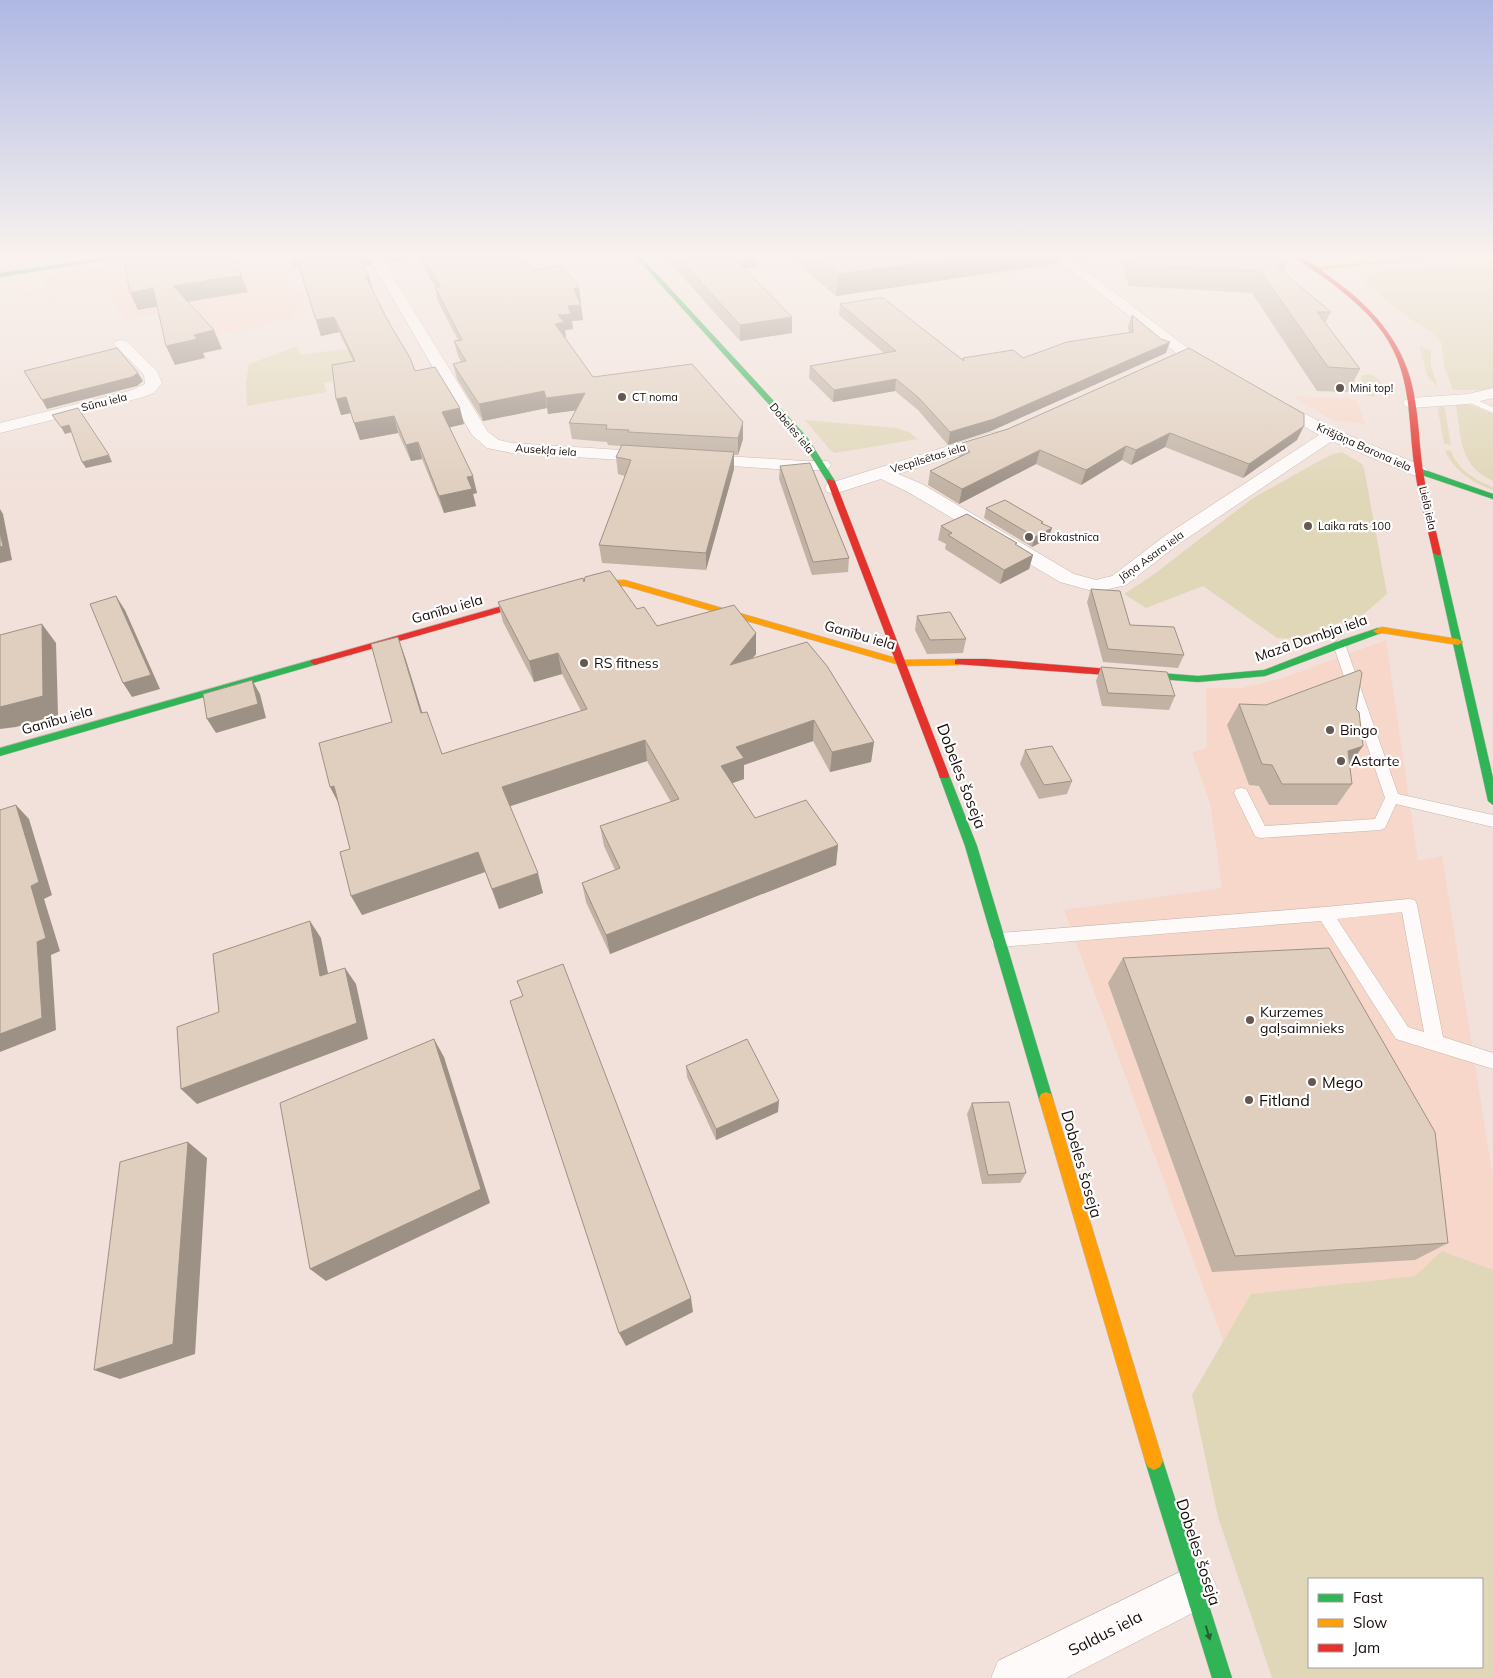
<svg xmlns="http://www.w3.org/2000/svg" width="1493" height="1678" font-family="Mulish,sans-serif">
<rect width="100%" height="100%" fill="#f1e1da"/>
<!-- built -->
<g fill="#f7d7ca">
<path d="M163,257H365L367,262L285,274L293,293L302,292L306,300L301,301L303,306L290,309L295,318L208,336L177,310L126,319L104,290L46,301L45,296L18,301L19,293L45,289L43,275Z"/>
<path d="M943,257H1045L1058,266L973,279Z"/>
<path d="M1292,396L1356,399L1365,424L1332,420Z"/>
<path d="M1386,640L1418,861L1442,856L1493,1178V1275L1224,1343L1064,910L1222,888L1210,803L1192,752L1207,748L1206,688H1242L1283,678Z"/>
</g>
<!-- green -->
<g fill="#e0d7b9" fill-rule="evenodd">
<path d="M1493,260V387L1482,390H1453L1445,369L1441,342L1434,334L1407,317L1365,282L1367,276L1374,272Z"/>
<path d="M297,346L301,355L343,349L348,350L352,359L364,357L354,377L324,383L327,392L247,406L246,382L249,364Z"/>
<path d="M1419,346L1431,350V366L1438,387L1428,377Z"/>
<path d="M1371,374L1377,378L1384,386L1373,387L1375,397L1367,396L1361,381L1362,375Z"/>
<path d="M1456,404L1470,405L1493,414V481C1459,466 1461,437 1456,404Z"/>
<path d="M1444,405L1451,445L1444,444L1438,410L1439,408Z"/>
<path d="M805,420L897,428L909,432L918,439L835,453L831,451Z"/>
<path d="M1445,450L1451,451C1458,470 1475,480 1493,487V490C1473,483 1453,470 1445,450Z"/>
<path d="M1342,452L1362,464L1364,468L1387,594L1364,614L1294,639L1277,638L1203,586L1146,608L1124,594L1153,575L1253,498L1330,455Z"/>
<path d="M1442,1251L1493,1270V1678H1272L1218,1517L1192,1395L1251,1294L1415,1276ZM1482,1579V1667H1309V1579Z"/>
</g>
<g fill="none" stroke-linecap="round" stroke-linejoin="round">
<defs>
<g id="lane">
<path d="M1468,396L1493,407V413L1465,401L1464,399Z"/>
<path d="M1339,640L1345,644L1398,794L1493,815V827L1396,804L1385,828L1380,830L1260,838L1255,836L1234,793L1236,789L1241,788L1246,789L1265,826L1375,819L1385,798L1333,644Z"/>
<path d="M1409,899L1415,900L1417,905L1443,1037L1493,1053V1069L1396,1039L1321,921L999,947L993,945L991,940L993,935L999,933L1325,907ZM1402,912L1424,1032L1408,1027L1337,919Z"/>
</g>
<g id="street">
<path d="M369,257H381L488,432L499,440L512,443L653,452L659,453L662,457L659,461L653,462L512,453L487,448L472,435Z"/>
<path d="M1054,257H1068L1190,350L1219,366L1222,369L1219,372H1209L1180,356Z"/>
<path d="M121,340L126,341L157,371L162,383L154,393L140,398L0,433V423L129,391L145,384L144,375L114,344L116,341Z"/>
<path d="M1493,388V398L1468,404L1411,408L1405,406L1403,403L1405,400L1411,398L1468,394Z"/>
<path d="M1271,396L1336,430L1425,467L1428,471L1425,475L1419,476L1413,475L1332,441L1180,543L1126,585L1096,592L1060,582L908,492L881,479L834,494L827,492L825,488L827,484L990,433L996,432L1002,433L1005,437L1002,441L898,474L922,484L1074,574L1096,580L1112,576L1166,535L1319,435L1265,404L1263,401L1265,398Z"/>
<path d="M696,454L804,461H828L831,465L828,469L804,471L690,463L687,459L690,455Z"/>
<path d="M1194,1565L1210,1572L1217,1588L1210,1604L1066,1678H991L998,1661Z"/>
</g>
<g id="fast">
<path d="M113,257H125L0,277V273Z"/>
<path d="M636,257H641L807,437L835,481L834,483H828L801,440Z"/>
<path d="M1416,469H1422L1493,494V499L1416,473Z"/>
<path d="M1434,551H1437L1441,553L1493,778V805L1488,801L1433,553Z"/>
<path d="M1378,628L1383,631L1381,633L1265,676L1198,682L1121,676L1116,673L1121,670L1198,676L1264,670L1336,642Z"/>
<path d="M315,659L320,662L318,664L0,756V748Z"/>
<path d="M944,771L949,775L977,846L1053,1099L1051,1104L1046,1106L1041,1104L1039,1099L965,846L939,775Z"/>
<path d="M1154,1452L1160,1455L1163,1461L1232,1678H1212L1145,1461L1148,1455Z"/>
</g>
<g id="slow">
<path d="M1424,257H1441L1316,270L1313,268Z"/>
<path d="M625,580L903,660L958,659L963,662L958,665L903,666L625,586L593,587L581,590L577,587L593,581Z"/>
<path d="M1382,627L1458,639L1463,642L1458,645L1382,633L1378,634L1373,631Z"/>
<path d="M1046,1092L1051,1094L1053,1099L1163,1461L1160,1467L1154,1470L1148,1467L1145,1461L1039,1099L1041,1094Z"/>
</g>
<g id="jam">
<path d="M1296,257C1307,257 1327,275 1337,282C1376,311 1406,347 1414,395C1419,420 1419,446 1423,471C1427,499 1435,526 1441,553L1440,555H1437L1433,553C1427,526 1419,498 1415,471C1407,418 1414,370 1377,325C1363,308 1345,293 1326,279C1317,272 1303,265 1296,257Z"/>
<path d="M828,479L835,481L949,775L948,778H940L939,775L827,481Z"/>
<path d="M537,596L541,599L540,601L318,664L315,665L310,662L312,660Z"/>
<path d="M958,659H986L1121,670L1126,673L1121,676L955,664V660Z"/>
</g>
</defs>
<!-- lane casing -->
<use href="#lane" stroke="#c3b6b0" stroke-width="1"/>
<!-- street casing -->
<use href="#street" stroke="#c3b6b0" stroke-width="1"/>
<!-- fast casing -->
<use href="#fast" stroke="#c3b6b0" stroke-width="1"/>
<!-- slow casing -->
<use href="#slow" stroke="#c3b6b0" stroke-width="1"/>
<!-- jam casing -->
<use href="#jam" stroke="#c3b6b0" stroke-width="1"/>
<!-- lane -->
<use href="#lane" fill="#fdfaf9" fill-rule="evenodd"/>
<!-- street -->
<use href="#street" fill="#fdfaf9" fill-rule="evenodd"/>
<!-- fast -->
<use href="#fast" fill="#30b455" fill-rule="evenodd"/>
<!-- slow -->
<use href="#slow" fill="#ff9f0a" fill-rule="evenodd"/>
<!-- jam -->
<use href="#jam" fill="#e5322d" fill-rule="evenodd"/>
</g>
<!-- wall -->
<g fill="#c1b2a4">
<path d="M288,257H369L372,265L364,267L373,291L388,321L415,371L464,424L450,427L477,493L473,494L476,506L444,513L422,459L411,461L398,433L360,440L351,413L341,415L353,361L339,332L321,336L299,267H293Z"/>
<path d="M382,257H523L532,270L579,288L581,303H580L583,320L572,321L573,329L565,330L566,337H565L593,377L743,439L738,455H734V469L706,570L602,563L599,545L625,476L618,474L616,457L621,446L608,445L607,442L572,439L569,423L576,410L548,414L547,408L483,421L457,379L453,364L461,362L458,356L454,341L458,340L438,302L435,287L418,257L387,263Z"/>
<path d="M665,257H757V266L744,268L792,317V333L740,341Z"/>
<path d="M790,257H1060L1059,263L836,296Z"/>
<path d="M1070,257H1275L1286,264L1284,269L1291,279L1331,312L1325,323L1360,369L1348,392L1317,391L1252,293L1129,286L1120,259L1076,261Z"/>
<path d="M840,304L963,361V358H1023L1129,333L1128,326L1132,315L1166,353L991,431L948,445L918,410L895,391L833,402L809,378L810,366L884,353L839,315Z"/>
<path d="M1189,348L1297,440L1243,478L1165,447L1131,465L1122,460L1081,485L1036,464L959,504L928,485L930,471L959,457L962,443L1008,429Z"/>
<path d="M780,466L849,558L848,572L812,575L779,479Z"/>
<path d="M986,508L1042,523L1049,538L1032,547L984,518Z"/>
<path d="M941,526L1017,546L1033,555L1029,569L1000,584L945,549L946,544L938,540Z"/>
<path d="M584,582L637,609L657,626L756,633V654L752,658L874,742L871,762L830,772L813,741L744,765V779L732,783L755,818L838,845L836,865L610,954L586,902L582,883L615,870L604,846L600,826L671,802L647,761L510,806L543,893L499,909L485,872L362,915L350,849L392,722L405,657L422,713L442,754L581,711L562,674L534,682L503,622L498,602Z"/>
<path d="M1091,589L1130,625L1184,655L1178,668L1103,662L1087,602Z"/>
<path d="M917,616L966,639L963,653L927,654L915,630Z"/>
<path d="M1101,667L1175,696L1169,710L1102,706L1096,681Z"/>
<path d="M1239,704L1356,709L1350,764L1352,784L1337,805H1269L1259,786L1249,785L1227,725Z"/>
<path d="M1025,750L1072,781L1067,794L1039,799L1020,764Z"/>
<path d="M1123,958L1448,1243L1415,1260L1212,1272L1108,983Z"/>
<path d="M686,1066L778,1112L716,1140L687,1077Z"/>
<path d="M972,1103L1026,1173L1020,1183L982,1184L967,1114Z"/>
</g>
<!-- shaded-wall -->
<g fill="#9d9186">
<path d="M290,257H296L299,267H293Z"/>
<path d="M357,257H369L372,265L360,267Z"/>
<path d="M385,257H418L387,263Z"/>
<path d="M731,257H757V266L731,270Z"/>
<path d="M963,257H1060L1059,263L836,296L838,274Z"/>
<path d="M241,275L248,292L181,303L173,286Z"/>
<path d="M369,276L373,291L366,277Z"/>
<path d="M153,288L161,306L138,310L130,293Z"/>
<path d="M579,288L581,303L576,304L574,289Z"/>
<path d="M581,305L583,320L572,321L573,329L565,330L566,337L557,339L555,324L558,315L568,306Z"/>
<path d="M334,317L339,332L321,336L316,320Z"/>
<path d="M792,317V333L740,341V325Z"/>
<path d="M214,330L222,349L203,353L205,358L175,365L166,346L194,335Z"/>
<path d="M1170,342L1166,353L991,431L948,445L950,432Z"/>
<path d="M138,373L143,381L137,386L47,409L42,400Z"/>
<path d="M896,379L895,391L833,402L834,390Z"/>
<path d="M544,391L547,408L483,421L479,404Z"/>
<path d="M585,393L587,409L548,414L546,398Z"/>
<path d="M346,397L351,413L341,415L336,399Z"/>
<path d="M460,408L464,424L447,428L442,412Z"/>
<path d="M394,416L398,433L360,440L354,423Z"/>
<path d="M743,422V439L738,455V438Z"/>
<path d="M69,425L72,432L65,434L61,427Z"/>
<path d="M1304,426L1297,440L1243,478L1249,464Z"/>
<path d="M1170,433L1165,447L1131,465L1136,450Z"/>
<path d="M418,442L422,459L411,461L406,445Z"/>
<path d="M1126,446L1122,460L1081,485L1086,470Z"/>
<path d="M1040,450L1036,464L959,504L962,489Z"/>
<path d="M734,452V469L706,570V553Z"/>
<path d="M109,455L112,462L86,468L82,462Z"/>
<path d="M473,476L477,493L473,494L476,506L444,513L439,496L467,477Z"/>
<path d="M0,509L3,514L12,560L0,563Z"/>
<path d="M1052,528L1049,538L1032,547L1035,537Z"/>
<path d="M1033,555L1029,569L1000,584L1004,570Z"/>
<path d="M116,596L125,610L160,689L132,697L123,683Z"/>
<path d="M42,624L56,643L58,715L16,727L0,729V707Z"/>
<path d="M756,633V654L730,686V665Z"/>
<path d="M398,637L405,657L429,734L421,713Z"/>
<path d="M558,653L562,674L534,682L529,661Z"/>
<path d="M252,680L260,694L266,718L216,733L207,719Z"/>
<path d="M814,720L813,741L744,765V779L722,787L721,766L736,747Z"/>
<path d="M645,740L647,761L508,807L502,787Z"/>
<path d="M874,742L871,762L830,772L832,752Z"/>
<path d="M1363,746L1348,767V751Z"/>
<path d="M334,786L341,808L330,787Z"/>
<path d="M16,805L29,819L52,895L44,899L60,951L51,955L56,1030L0,1052V1034L31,886Z"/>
<path d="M838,845L836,865L610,954L606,935Z"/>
<path d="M478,852L485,872L362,915L351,896Z"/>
<path d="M538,873L543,893L499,909L492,889Z"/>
<path d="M310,921L321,938L332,993L320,976Z"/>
<path d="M345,968L356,984L368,1039L197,1104L181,1089Z"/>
<path d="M434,1039L444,1057L490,1203L326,1281L310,1269Z"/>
<path d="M779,1101L778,1112L716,1140V1129Z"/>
<path d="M188,1142L207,1158L195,1354L120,1379L94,1370Z"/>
<path d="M691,1298L693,1312L626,1346L619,1333Z"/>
</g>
<!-- building -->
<g fill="#e0cfbf" stroke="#9d9186">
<path d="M123,257H234L241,275L173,286L214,330L194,335L197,339L166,346L153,288L130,293Z"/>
<path d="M296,257H358L369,276L366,277L388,321L410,358L415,371L435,367L460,408L442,412L473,476L467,477L472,489L439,496L418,442L406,445L394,416L354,423L346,397L336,399L332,365L355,361L334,317L316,320Z"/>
<path d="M422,257H523L532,270L562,266L579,288L574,289L581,305L568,306L571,314L558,315L564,322L555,324L593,377L692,364L743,422L738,438L628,432L629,430L606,429L607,425L569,423L585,393L546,398L544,391L479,404L453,364L466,361L454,341L462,340L435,287L440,286Z"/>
<path d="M678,257H733L792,317L740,325Z"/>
<path d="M816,257H963L838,274Z"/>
<path d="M1132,257H1275L1286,264L1274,265L1282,271L1284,269L1291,279L1331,312H1317L1360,369L1328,367L1260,271L1135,265Z"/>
<path d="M878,298H883L964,361L963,358L1013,350L1023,358L1067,342L1133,332L1132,315L1161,339L1170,342L994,419L950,432L919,398L896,379L834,390L810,366L896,351L840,304Z"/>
<path d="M117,348L138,373L132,377L42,400L24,371Z"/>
<path d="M1189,348L1304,414V426L1249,464L1170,433L1136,450L1126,446L1086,470L1040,450L962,489L930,471L970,452L962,443L1008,429Z"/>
<path d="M78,408L109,455L82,462L69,425L61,427L52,415Z"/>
<path d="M622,445L734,452L706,553L599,545L631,460L616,457Z"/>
<path d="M810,463L849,558L813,562L780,466Z"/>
<path d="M1005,500L1043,522L1041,523L1052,528L1035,537L986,508Z"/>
<path d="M967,514L1017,543L1015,544L1033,555L1004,570L948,535L952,533L941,526Z"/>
<path d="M0,532L3,546L0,547Z"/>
<path d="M608,571H610L637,609L644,607L657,626L734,605L756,633L730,665L807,642L827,666L874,742L832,752L814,720L736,747L744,758L721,766L755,818L806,800L838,845L606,935L582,883L620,868L600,826L679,799L645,740L502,787L538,873L492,889L478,852L351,896L340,852L350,849L334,786L330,787L319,743L392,722L371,644L398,637L421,713L427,712L442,754L587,709L558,653L529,661L498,602L583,578L584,582L585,577Z"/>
<path d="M1091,589L1120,591L1130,625L1174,627L1184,655L1108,649Z"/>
<path d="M116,596L151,675L123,683L90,604Z"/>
<path d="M950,612L966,639L930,640L917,616Z"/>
<path d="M42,624L43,696L0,707V635Z"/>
<path d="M1101,667L1167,672L1175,696L1108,693Z"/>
<path d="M1360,670L1362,673L1356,709L1359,712L1363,746L1348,751L1352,784H1282L1272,765L1262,764L1239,704L1266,705Z"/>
<path d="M252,680L258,704L207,719L203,694Z"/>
<path d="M1052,746L1072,781L1044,785L1025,750Z"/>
<path d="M16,805L39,882L31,886L46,938L37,942L42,1018L0,1034V810Z"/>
<path d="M310,921L320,976L345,968L357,1023L181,1089L177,1027L219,1012L213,954Z"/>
<path d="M1329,948L1435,1132L1448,1243L1235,1256L1123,958Z"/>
<path d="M563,964L691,1298L619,1333L510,1001L523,996L517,981Z"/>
<path d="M434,1039L481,1189L310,1269L280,1103Z"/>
<path d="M747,1039L779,1101L716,1129L686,1066Z"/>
<path d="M1009,1102L1026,1173L988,1175L972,1103Z"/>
<path d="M188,1142L173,1344L94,1370L120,1162Z"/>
</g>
<!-- one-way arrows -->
<defs><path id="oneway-solid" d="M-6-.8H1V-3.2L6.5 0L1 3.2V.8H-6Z" transform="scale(1.25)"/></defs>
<use fill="#24602f" href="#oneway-solid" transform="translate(1208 1633) rotate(73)"/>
<!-- sky -->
<linearGradient id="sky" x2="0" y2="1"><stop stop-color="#aeb8e3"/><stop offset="0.52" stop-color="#f9f2ee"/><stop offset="1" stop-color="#f9f2ee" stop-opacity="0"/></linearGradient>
<rect width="1493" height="492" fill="url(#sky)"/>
<!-- markers -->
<g fill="#655752" stroke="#fff" stroke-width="2">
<circle cx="1340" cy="388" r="5"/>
<circle cx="622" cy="397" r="5"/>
<circle cx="1308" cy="526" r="5"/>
<circle cx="1029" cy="537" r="5"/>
<circle cx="584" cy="663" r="5"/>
<circle cx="1330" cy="730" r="5"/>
<circle cx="1341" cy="761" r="5"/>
<circle cx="1250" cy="1020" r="5"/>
<circle cx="1312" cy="1082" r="5"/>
<circle cx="1249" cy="1100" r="5"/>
</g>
<g text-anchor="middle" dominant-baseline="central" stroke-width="4.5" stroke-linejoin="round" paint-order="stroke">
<!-- far-poi labels -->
<g font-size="11" fill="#190d09" stroke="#fff" text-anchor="start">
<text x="1350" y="388">Mini top!</text>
<text x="632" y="397">CT noma</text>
<text x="1318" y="526">Laika rats 100</text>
<text x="1039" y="537">Brokastnīca</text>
</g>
<!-- far-street labels -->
<g font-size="11" fill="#190d09" stroke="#fff">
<text transform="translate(104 402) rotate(-14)">Sūnu iela</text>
<text transform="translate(792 428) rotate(50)">Dobeles iela</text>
<text transform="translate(1364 447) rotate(24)">Krišjāņa Barona iela</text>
<text transform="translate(546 450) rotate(4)">Ausekļa iela</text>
<text transform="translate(928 458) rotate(-17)">Vecpilsētas iela</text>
<text transform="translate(1428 508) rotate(77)">Lielā iela</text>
<text transform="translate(1151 556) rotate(-36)">Jāņa Asara iela</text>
</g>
<!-- street labels -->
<g font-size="14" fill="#190d09" stroke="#fff">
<text transform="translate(447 609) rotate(-16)">Ganību iela</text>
<text transform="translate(860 635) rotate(16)">Ganību iela</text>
<text transform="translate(1311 638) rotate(-19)">Mazā Dambja iela</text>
<text transform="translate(57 720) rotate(-16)">Ganību iela</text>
</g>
<!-- poi labels -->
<g font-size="14" fill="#190d09" stroke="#fff" text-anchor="start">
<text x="594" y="663">RS fitness</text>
<text x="1340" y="730">Bingo</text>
<text x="1351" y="761">Astarte</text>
<text x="1260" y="1012">Kurzemes<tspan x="1260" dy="16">gaļsaimnieks</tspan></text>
</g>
<!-- near-street labels -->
<g font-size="16" fill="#190d09" stroke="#fff">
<text transform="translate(962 776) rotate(69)">Dobeles šoseja</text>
<text transform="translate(1082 1164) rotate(74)">Dobeles šoseja</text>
<text transform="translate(1199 1552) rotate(72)">Dobeles šoseja</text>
<text transform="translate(1105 1633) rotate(-27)">Saldus iela</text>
</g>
<!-- near-poi labels -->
<g font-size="16" fill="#190d09" stroke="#fff" text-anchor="start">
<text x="1322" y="1082">Mego</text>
<text x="1259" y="1100">Fitland</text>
</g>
</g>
<!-- legend -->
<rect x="1308" y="1578" width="175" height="90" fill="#ffffff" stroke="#a39e9d"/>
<rect x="1318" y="1594" width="25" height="8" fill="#30b455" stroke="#a39e9d"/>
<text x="1353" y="1603" font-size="15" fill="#190d09">Fast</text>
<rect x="1318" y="1619" width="25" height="8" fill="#ff9f0a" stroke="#a39e9d"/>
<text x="1353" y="1628" font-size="15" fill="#190d09">Slow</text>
<rect x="1318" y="1644" width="25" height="8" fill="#e5322d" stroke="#a39e9d"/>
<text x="1353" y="1653" font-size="15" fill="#190d09">Jam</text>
</svg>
